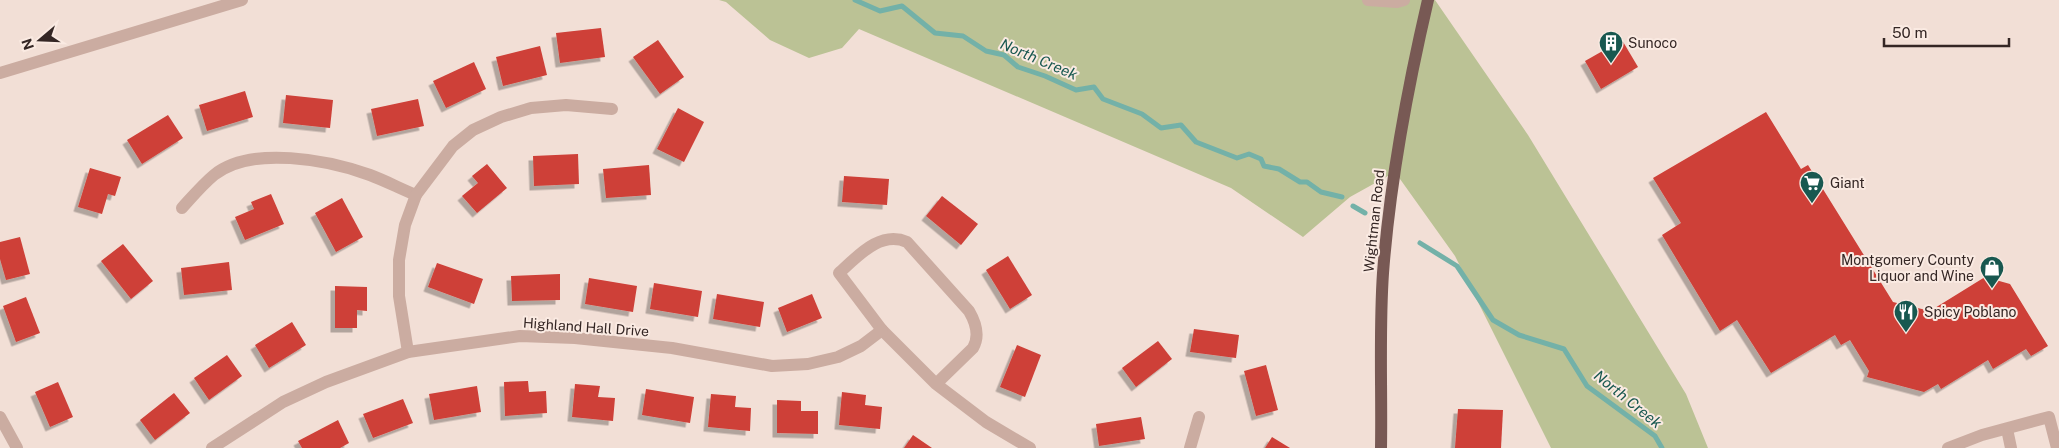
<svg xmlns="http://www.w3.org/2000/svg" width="2059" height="448" font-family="'Public Sans',sans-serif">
<defs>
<filter id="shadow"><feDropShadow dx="-4.5" dy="4.5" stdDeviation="0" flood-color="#0004"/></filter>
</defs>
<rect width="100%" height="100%" fill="#f2dfd6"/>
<!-- green -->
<path fill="#bbc295" d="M719,0H1435L1528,135L1686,394L1708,448H1551L1455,256L1395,172L1350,197L1303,237L1231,188L859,29L842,48L809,58L770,40L726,2Z"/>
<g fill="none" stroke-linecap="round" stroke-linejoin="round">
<!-- stream -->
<g stroke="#73b1a8" stroke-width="5">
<path d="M855,0L880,11L902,6L935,33L963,36L986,51L1004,55L1018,67L1045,76L1076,90L1094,87L1103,99L1142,114L1161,128L1181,125L1196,142L1237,158L1249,154L1261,159L1264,166L1279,169L1300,182H1307L1321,192L1342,197"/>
<path d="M1353,206L1365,213"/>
<path d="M1420,243L1457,266L1493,320L1519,335L1564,349L1587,386L1655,436L1662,448"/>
</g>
</g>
<!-- building -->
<g fill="#ce3f37" filter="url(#shadow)">
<path d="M601,28L605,57L560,63L556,33Z"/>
<path d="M658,40L684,77L660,94L633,57Z"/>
<path d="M1622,40L1638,67L1601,89L1585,61Z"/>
<path d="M540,46L547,75L503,86L496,57Z"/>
<path d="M474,62L486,89L446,108L433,81Z"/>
<path d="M245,91L253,117L207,131L199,105Z"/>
<path d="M286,95L333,100L330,128L283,123Z"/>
<path d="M418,99L424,126L377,136L371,109Z"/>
<path d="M678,108L704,122L684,162L657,149Z"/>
<path d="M1766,112L1801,169L1808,165L1893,302L1930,311L1985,277L2010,284L2048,346L2031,356L2026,349L1993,369L1988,360L1941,389L1938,384L1924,392L1867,377L1869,371L1850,340L1841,345L1835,335L1771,373L1737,320L1720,331L1662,235L1681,223L1653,178Z"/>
<path d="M168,115L183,138L142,164L127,140Z"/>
<path d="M578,154L579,184L534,186L533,156Z"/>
<path d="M487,164L507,188L477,213L462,196L478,183L472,176Z"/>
<path d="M649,165L651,195L606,198L603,169Z"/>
<path d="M90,168L121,177L115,196L108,194L102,214L78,207Z"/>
<path d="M844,176L889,179L887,205L842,202Z"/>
<path d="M271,194L284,224L245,240L235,217L254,209L251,202Z"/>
<path d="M942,196L978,224L961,245L926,216Z"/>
<path d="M342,198L363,237L336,252L315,213Z"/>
<path d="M20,237L30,274L6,280L0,259V242Z"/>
<path d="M123,244L153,281L131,299L101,261Z"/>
<path d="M1008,256L1032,295L1010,309L986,270Z"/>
<path d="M229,262L232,290L184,295L181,268Z"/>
<path d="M437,263L483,279L474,304L428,287Z"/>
<path d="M560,274V300L512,301L511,276Z"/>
<path d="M589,278L637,286L633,312L585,304Z"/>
<path d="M654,283L702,291L698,317L650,309Z"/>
<path d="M335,286L367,287V311L357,310V328H335Z"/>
<path d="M717,294L764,302L760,327L713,319Z"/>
<path d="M812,294L822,318L787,332L778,308Z"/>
<path d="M26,297L40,333L16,342L3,306Z"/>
<path d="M292,322L306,345L269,368L255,345Z"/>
<path d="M1194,329L1239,335L1236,358L1190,352Z"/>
<path d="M1158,341L1172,359L1136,387L1122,368Z"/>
<path d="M1017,345L1041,355L1025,397L1000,387Z"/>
<path d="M227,355L242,376L209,400L194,378Z"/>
<path d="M1266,365L1278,410L1256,416L1244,371Z"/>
<path d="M528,381L529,392L546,391L547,413L505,416L504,382Z"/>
<path d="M58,382L73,417L50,427L35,392Z"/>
<path d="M575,384L600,386L598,397L615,398L613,421L572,417Z"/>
<path d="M477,386L481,412L434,420L429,394Z"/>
<path d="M646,389L694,397L690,423L642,415Z"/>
<path d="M842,392L866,395L865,405L882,407L880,429L839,425Z"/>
<path d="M174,393L190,413L155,440L140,420Z"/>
<path d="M711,394L736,396L735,407L751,408L750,431L708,427Z"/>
<path d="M403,399L413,423L373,438L363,414Z"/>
<path d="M777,400L801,401V411H818V434L777,433Z"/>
<path d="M1458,409L1503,410L1501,448H1455Z"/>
<path d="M1141,417L1145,439L1099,446L1096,424Z"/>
<path d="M338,420L349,443L340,448H302L298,441Z"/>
<path d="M913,435L932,448H904Z"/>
<path d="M1272,437L1290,448H1265Z"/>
</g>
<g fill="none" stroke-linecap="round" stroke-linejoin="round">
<!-- minor -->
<g stroke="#cbaca1" stroke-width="12">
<path d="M1368,0L1397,2L1404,0"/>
<path d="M0,73L242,0"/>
<path d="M182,208C192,197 202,185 214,175C251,145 329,160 370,175C386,181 401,189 416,195"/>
<path d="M408,352L399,296V260L405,225L416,195L453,146L473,130L501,117L531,108L566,105L612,109"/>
<path d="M936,384L973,348C980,336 976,323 969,311L907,242C880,230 857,257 839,273L882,330L936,384L986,422L1030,448"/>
<path d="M0,417L17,448"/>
<path d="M2007,429L2011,448"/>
<path d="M212,448L283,402L326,382L408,352L520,336L575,338L672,348L772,366L808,364L838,357L861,346L882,330"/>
<path d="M1190,448L1199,417"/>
<path d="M1948,448L1982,435L2049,417L2057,448"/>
</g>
<!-- major -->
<path stroke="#785954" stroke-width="12" d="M1381,448C1382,390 1379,331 1383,273C1390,181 1407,90 1428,0"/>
</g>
<!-- icons -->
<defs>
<symbol id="building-pin" viewBox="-11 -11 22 30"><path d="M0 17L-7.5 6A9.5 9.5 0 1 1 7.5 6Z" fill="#185850" stroke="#faeae2"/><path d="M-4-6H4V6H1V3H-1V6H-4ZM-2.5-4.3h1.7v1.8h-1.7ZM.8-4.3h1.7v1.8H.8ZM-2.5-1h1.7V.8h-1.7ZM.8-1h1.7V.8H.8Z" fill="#fff"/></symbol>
<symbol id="supermarket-pin" viewBox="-11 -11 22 30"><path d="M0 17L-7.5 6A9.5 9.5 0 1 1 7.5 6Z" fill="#185850" stroke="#faeae2"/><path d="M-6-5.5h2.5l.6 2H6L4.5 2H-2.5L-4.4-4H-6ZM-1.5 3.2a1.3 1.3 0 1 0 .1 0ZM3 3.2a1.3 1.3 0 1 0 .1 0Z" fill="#fff"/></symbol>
<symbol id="shop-pin" viewBox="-11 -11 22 30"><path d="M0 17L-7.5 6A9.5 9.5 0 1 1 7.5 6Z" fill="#185850" stroke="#faeae2"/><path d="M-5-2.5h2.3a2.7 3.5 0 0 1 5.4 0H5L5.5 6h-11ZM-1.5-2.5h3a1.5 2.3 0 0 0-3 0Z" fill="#fff"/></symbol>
<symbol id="restaurant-pin" viewBox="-11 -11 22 30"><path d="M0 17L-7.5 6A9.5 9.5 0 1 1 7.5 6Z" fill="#185850" stroke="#faeae2"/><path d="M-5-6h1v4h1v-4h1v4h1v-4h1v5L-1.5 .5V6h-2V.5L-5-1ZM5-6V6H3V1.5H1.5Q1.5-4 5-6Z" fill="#fff"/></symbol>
</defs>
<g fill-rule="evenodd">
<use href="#building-pin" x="1597" y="29" width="28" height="38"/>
<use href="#supermarket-pin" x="1798" y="169" width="28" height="38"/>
<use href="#shop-pin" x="1978" y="254" width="28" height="38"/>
<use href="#restaurant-pin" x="1892" y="298" width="28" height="38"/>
</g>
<g text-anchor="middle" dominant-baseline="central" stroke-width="4" stroke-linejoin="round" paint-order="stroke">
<!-- poi labels -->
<g font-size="14" fill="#342624" stroke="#faeae2" text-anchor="start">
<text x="1628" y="43">Sunoco</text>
<text x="1830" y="183">Giant</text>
<text x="1974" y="260" text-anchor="end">Montgomery County<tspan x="1974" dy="16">Liquor and Wine</tspan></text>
<text x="1924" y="312">Spicy Poblano</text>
</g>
<!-- street labels -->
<g font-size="14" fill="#342624" stroke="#faeae2">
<text transform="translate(1374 221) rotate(-84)">Wightman Road</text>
<text transform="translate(586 327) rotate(4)">Highland Hall Drive</text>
</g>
<!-- water labels -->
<g font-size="15" font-style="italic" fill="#185850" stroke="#faeae2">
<text transform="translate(1039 59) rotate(23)">North Creek</text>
<text transform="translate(1628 399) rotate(39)">North Creek</text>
</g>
</g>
<!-- north arrow -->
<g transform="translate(40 40) rotate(251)" stroke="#faeae2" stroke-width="4" paint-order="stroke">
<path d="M0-4L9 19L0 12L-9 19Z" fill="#342624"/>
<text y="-8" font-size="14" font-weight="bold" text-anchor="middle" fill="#342624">N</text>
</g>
<!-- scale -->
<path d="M1884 38v8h125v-8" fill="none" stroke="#342624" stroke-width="2.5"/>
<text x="1892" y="38" font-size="15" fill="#342624" stroke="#faeae2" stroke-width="4" paint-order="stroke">50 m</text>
</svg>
